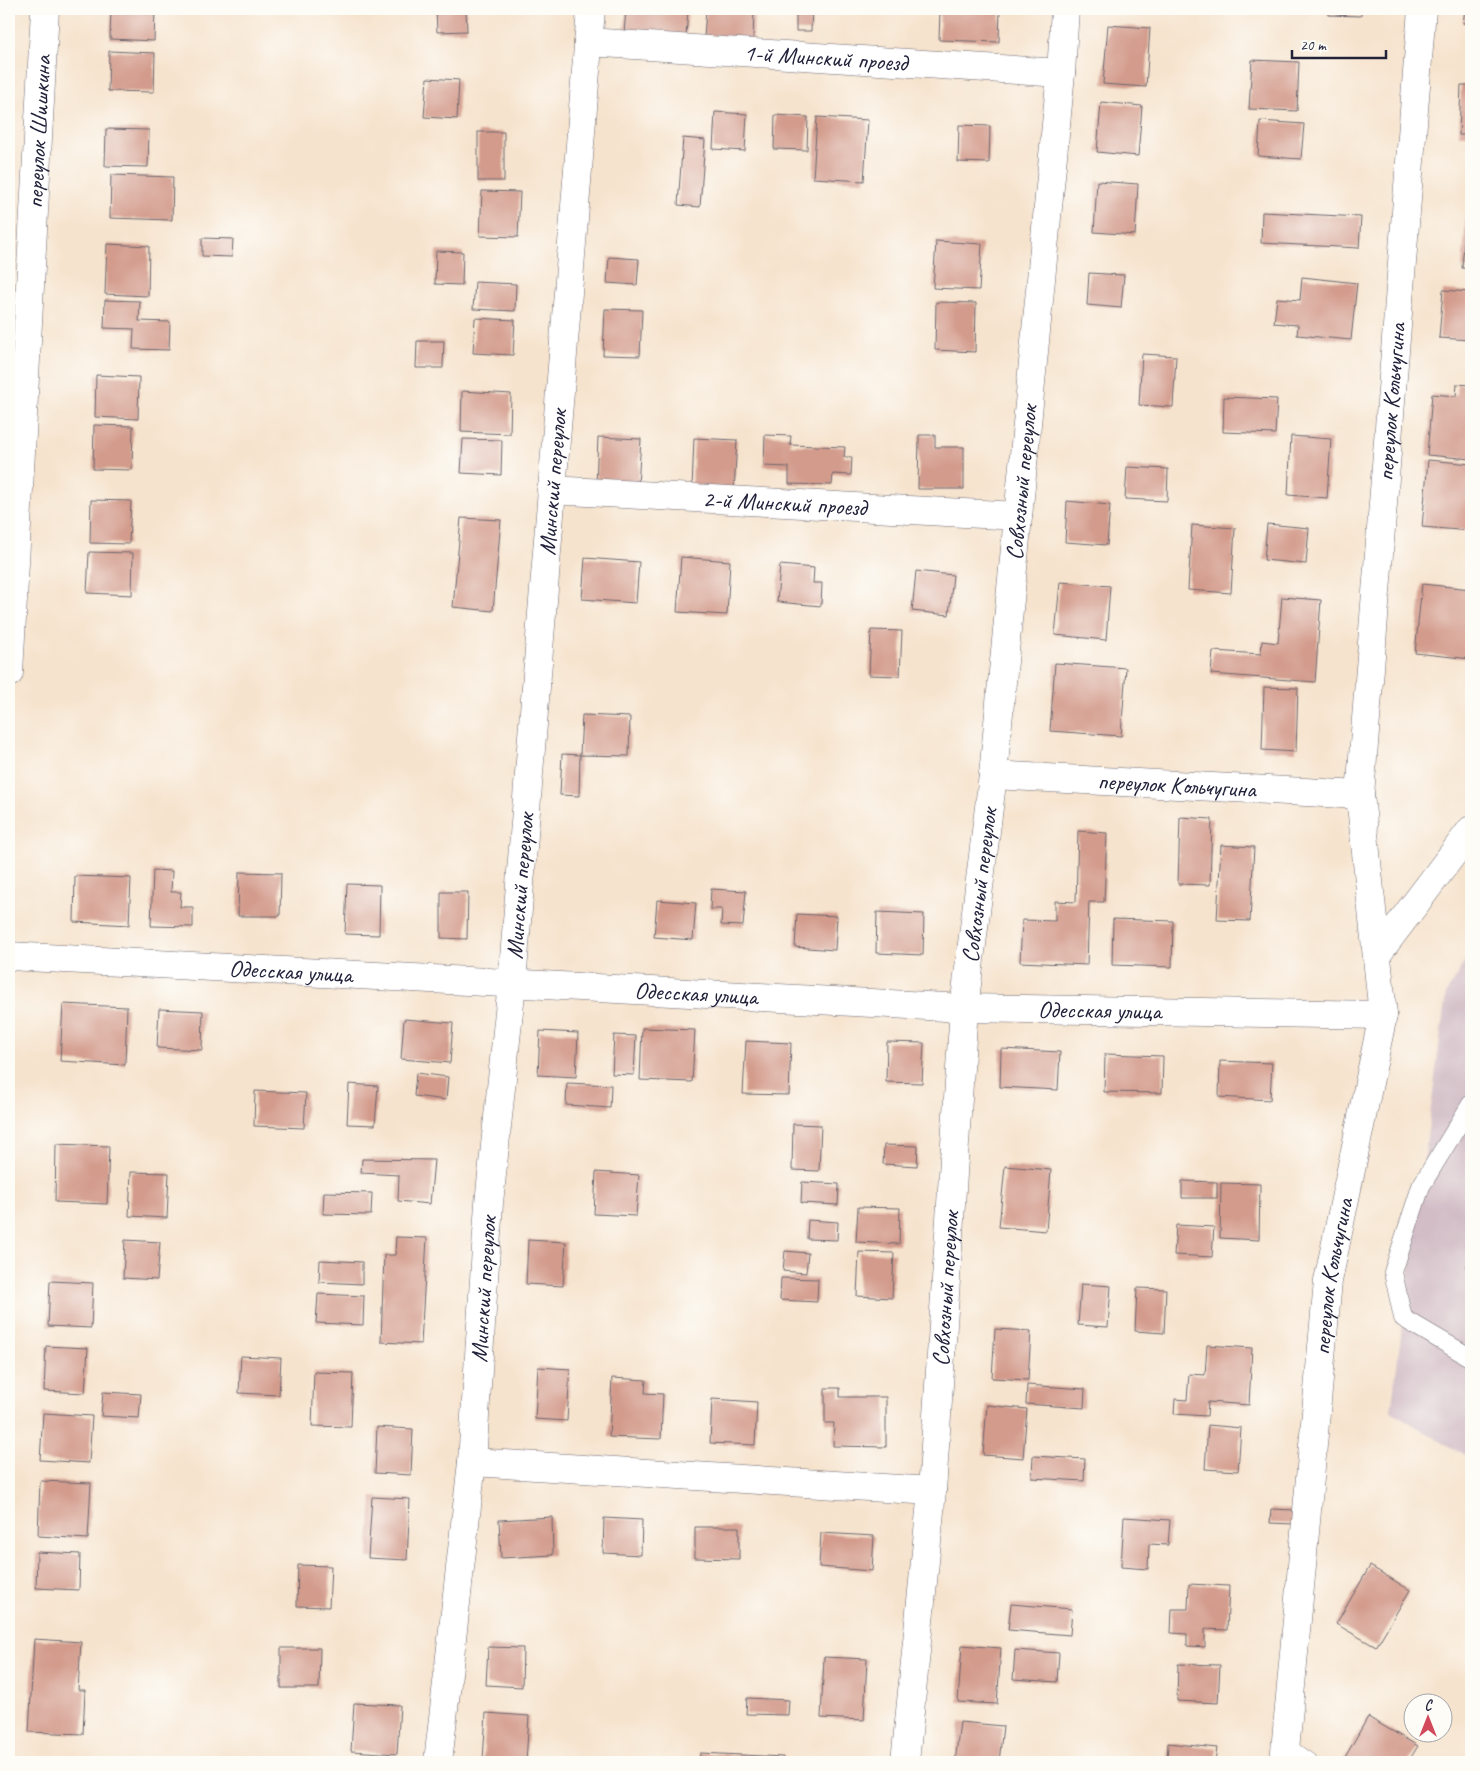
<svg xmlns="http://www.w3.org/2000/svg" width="1480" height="1771" font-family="Caveat,sans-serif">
<rect width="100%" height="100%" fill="#fdfcf7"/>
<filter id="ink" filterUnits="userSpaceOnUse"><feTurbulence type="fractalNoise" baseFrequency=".02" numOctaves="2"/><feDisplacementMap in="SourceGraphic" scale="10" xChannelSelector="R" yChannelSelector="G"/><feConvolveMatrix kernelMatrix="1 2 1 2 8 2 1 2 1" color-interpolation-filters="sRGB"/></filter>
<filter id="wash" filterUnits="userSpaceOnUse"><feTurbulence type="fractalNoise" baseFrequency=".0096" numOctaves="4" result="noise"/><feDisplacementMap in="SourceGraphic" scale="20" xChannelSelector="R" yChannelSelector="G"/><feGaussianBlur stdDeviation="1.12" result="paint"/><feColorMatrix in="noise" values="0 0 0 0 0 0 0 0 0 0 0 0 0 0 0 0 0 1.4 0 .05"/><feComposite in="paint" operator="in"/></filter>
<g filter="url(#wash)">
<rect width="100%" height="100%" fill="#f6e3cd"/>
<!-- industrial -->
<path fill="#d2bdc6" d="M1471,950V1460L1391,1411L1446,994Z"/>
<g id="blocks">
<!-- building -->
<g fill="#d39b8c">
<path d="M111,9H155L154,41L110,39Z"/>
<path d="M436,9H466L467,31L437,32Z"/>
<path d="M626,9H688L686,37L624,33Z"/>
<path d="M706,9H754L753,41L704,38Z"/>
<path d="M796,9H812L811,31H796Z"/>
<path d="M940,9H1000L999,42L939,40Z"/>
<path d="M1328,9H1361V16L1328,15Z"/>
<path d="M1465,9H1471V24L1463,23Z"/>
<path d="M1108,25L1150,28L1146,87L1103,84Z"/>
<path d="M109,51L155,53L154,92L108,91Z"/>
<path d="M1252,60L1299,62L1297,111L1249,109Z"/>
<path d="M427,78L459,80L457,119L424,117Z"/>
<path d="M1461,85H1471V135H1459Z"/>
<path d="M1101,102L1142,106L1138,156L1097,152Z"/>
<path d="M715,112L747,114L745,151L713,149Z"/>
<path d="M775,115L808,117L807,150L774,149Z"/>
<path d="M817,117L868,120L864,181L813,178Z"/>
<path d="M1260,121L1304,124L1301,159L1258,156Z"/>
<path d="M959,125L990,126L989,163L958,162Z"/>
<path d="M106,129L149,130L148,167L105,166Z"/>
<rect x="478" y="132" width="26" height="49"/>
<path d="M683,138L705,140L700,207L678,205Z"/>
<path d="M111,175L173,177L172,220L110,218Z"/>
<path d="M1097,181L1138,184L1135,235L1094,232Z"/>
<path d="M482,191L520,192L518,237L480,236Z"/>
<path d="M1262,212L1361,217L1359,248L1261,243Z"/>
<path d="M1466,218L1471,219V269L1462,268Z"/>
<path d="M202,238L233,239L232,257L202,256Z"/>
<path d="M936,241L982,244L979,290L933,288Z"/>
<path d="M107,244L149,246L148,296L105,294Z"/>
<path d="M436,251L463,252L462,285L435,284Z"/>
<path d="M609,257L639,259L637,285L607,283Z"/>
<path d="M1089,273L1124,275L1121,308L1087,305Z"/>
<path d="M1302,277L1357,283L1351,340L1297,335L1298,325L1274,323L1277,298L1300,300Z"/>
<path d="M475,282L516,284L515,311L473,309Z"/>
<path d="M1443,290L1471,292V340L1439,338Z"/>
<path d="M105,300L140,301L139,321L170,322L169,350L133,349L134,329L104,328Z"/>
<path d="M936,302L976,303L975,352L935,350Z"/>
<path d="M605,309L642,310L640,356L603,355Z"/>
<path d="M475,318L515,320L513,355L473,353Z"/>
<path d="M417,341H444L443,368H416Z"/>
<path d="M1142,354L1176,356L1173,407L1139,405Z"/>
<path d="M96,375L139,377L138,419L95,417Z"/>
<path d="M1457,384L1471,385V459L1427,455L1432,394L1456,396Z"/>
<path d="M462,391L511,394L510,434L461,432Z"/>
<path d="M1224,397L1277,399L1275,434L1223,432Z"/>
<path d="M94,425L133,426L132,470L93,469Z"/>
<path d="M765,435L791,436L790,445L845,447L844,457H852L851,475L833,474L832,485L789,484V467L764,466Z"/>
<path d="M919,435H935V447H964V489H918Z"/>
<path d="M1291,436L1331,439L1327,498L1288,495Z"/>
<path d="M598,437L641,439L638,486L596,484Z"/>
<path d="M694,438L737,440L734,491L692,489Z"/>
<path d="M463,439L502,440L501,475L461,473Z"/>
<path d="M1428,460L1471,464V531L1422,527Z"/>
<path d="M1127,467L1168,469L1167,501L1125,499Z"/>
<path d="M91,500L131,501L129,544L90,543Z"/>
<path d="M1067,501L1110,505L1107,545L1065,542Z"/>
<path d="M461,518L501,520L493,611L453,607Z"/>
<path d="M1267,524L1309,528L1306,564L1264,560Z"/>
<path d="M1192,525L1235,528L1231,593L1188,590Z"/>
<path d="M89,552L133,553L132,595L87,593Z"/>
<path d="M681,557L730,561L727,615L677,612Z"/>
<path d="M585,558L639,562L636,603L582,599Z"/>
<path d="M780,565L814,568L813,583H822L821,606L777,602Z"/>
<path d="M916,571L953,575L949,615L912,611Z"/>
<path d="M1060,582L1110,586L1106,640L1055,635Z"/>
<path d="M1422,584L1471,589V659L1415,653Z"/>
<path d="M1282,597L1321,600L1315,682L1211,674L1213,651L1261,654L1262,641L1278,643Z"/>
<path d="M871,630L902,631L900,676L869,675Z"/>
<path d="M1055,663L1126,668L1121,736L1050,731Z"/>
<path d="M1264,687L1298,688L1296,752L1262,750Z"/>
<path d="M582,715L630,717L629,756L580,755L579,796L560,795L562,754L580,755Z"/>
<path d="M1180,817L1212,819L1210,885L1178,884Z"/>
<path d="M1078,831L1107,833L1104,902H1089L1087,965L1020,962L1022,920L1055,921V901L1076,902Z"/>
<path d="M1221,845L1254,847L1250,921L1217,920Z"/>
<path d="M153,870L172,871L171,892H181L180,907H193V927L151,926Z"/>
<path d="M239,872L281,873L280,916H238Z"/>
<path d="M75,876L131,878L129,925L74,922Z"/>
<path d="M347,884L380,885L379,935L345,934Z"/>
<path d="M711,889L746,891L743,926L721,925L722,909H710Z"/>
<path d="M441,892H468L467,939L441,938Z"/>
<path d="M657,900L696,903L693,940L654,937Z"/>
<path d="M877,912L924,914L923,955L876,953Z"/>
<path d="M797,914L837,916L835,950L795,947Z"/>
<path d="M1113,919L1173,921L1172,967L1112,965Z"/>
<path d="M63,1004L127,1007L125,1065L60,1061Z"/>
<path d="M159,1009L203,1011L202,1050L157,1048Z"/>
<path d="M404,1019L453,1023L450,1063L401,1059Z"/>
<path d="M642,1028L695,1030L692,1082L640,1080Z"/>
<path d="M540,1031L578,1033L576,1077L538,1075Z"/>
<path d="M614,1035L636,1036L634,1075L612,1074Z"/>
<path d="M746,1041L791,1043L789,1095L743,1094Z"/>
<path d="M887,1042L924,1043L922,1083L886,1082Z"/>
<path d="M1001,1049L1060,1052L1058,1090L1000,1087Z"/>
<path d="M1105,1054L1163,1056L1162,1093L1104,1092Z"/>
<path d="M1220,1061L1272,1063L1270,1100L1219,1097Z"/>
<path d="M416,1073L448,1077L446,1100L414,1096Z"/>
<path d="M567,1083L611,1085L610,1108L566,1105Z"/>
<path d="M349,1084L378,1086L375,1125L347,1124Z"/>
<path d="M255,1091L306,1093L304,1128L254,1126Z"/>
<path d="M793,1124L821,1125L819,1171L792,1170Z"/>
<path d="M56,1144L109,1146L107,1204L55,1202Z"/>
<path d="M884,1145L918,1146L917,1166L883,1164Z"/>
<path d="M362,1159L434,1160L430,1204L398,1201L399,1175L361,1173Z"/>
<path d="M1005,1166L1051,1170L1046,1231L999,1227Z"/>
<path d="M131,1172L169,1173L167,1218L129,1216Z"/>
<path d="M596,1172L639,1175L636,1216L594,1214Z"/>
<path d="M1182,1181L1217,1182V1198H1182Z"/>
<path d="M802,1182L839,1184L838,1205L801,1203Z"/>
<path d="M1221,1183L1260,1184L1259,1240L1220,1238Z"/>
<path d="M324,1192L372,1193L371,1215L323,1214Z"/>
<path d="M858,1207L900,1208L899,1244L856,1242Z"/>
<path d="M808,1220L838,1222L837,1240L807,1239Z"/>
<path d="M1176,1225L1214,1227L1212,1257L1174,1255Z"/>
<path d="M396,1237L427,1238L421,1344L381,1342L384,1255H395Z"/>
<path d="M125,1240L160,1242L157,1280L123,1278Z"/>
<path d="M528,1240L566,1242L563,1286L526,1284Z"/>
<path d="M785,1251L808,1253L806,1273L783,1271Z"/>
<path d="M859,1252L894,1253L892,1298L857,1296Z"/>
<path d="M1471,1258V1269L1466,1267Z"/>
<path d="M320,1260L362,1262V1284L319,1282Z"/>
<path d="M781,1278L818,1279L817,1302L780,1300Z"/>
<path d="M50,1281L93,1283L91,1328L48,1326Z"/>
<path d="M1081,1284L1111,1286L1108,1327L1078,1325Z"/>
<path d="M1137,1288L1166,1289L1164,1333L1135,1331Z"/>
<path d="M318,1294L364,1296L363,1325L316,1323Z"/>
<path d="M995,1329L1031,1331L1028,1380L992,1378Z"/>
<path d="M1207,1345L1252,1348L1249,1405L1208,1402L1207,1416L1174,1414L1175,1399L1187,1400L1189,1374L1205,1375Z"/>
<path d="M46,1346L88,1348L85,1393L44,1391Z"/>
<path d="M241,1356L281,1358L279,1395L239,1393Z"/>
<path d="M538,1367L570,1369L567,1421L535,1419Z"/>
<path d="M314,1372L353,1373L351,1427L312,1426Z"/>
<path d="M612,1378L646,1380L645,1393L663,1394L661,1439L609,1437Z"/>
<path d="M1027,1385L1085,1389L1084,1408L1026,1404Z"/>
<path d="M825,1388H840V1397H886V1447L833,1446L834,1423H825Z"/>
<path d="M103,1392L141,1394L139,1418L101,1416Z"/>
<path d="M712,1399L757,1402L755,1445L710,1443Z"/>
<path d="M987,1405L1027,1409L1023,1458L983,1455Z"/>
<path d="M43,1413L92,1416L89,1463L40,1460Z"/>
<path d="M1208,1425L1241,1428L1238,1471L1205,1469Z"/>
<path d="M377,1427L413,1429L411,1475L375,1473Z"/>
<path d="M1033,1456L1085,1459L1084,1481L1032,1478Z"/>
<path d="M40,1481L91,1483L88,1539L38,1536Z"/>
<path d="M372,1497L410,1499L407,1560L368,1558Z"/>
<path d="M1271,1509L1294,1510V1524L1270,1523Z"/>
<path d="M552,1517L553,1555L501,1558L499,1520Z"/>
<path d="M1124,1517L1170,1520L1168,1545L1149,1544L1148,1569L1121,1567Z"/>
<path d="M604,1518L642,1520L641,1555L603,1553Z"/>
<path d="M695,1527H739V1559L695,1558Z"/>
<path d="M821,1533L874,1536L872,1571L819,1567Z"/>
<path d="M37,1552L80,1554L79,1590L36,1588Z"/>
<path d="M298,1565L331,1566L329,1607L297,1606Z"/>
<path d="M1370,1566L1410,1590L1376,1647L1336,1624Z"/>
<path d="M1189,1584L1229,1586L1227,1630L1205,1629V1647L1187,1646V1634L1171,1633L1172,1609H1188Z"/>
<path d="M1011,1604L1072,1609L1070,1635L1008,1630Z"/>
<path d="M34,1639L81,1642L78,1690H85L83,1734L29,1732Z"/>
<path d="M962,1645L1001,1648L997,1704L958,1702Z"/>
<path d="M488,1647L523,1648L522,1687L486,1685Z"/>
<path d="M281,1648H320L319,1688H281Z"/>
<path d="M1015,1650L1059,1653L1057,1682L1013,1679Z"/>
<path d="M824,1657L867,1659L864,1720L821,1718Z"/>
<path d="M1178,1664L1220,1665L1218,1703L1177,1701Z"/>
<path d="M747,1698L789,1700L788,1715L746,1714Z"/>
<path d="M354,1703L400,1705L397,1754L351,1751Z"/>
<path d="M486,1713L529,1716L526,1762L483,1760Z"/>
<path d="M1368,1717L1418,1746L1408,1762H1349L1344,1759Z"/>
<path d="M960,1722L1003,1726L999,1762H955Z"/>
<path d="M1168,1743L1217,1748L1215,1762H1167Z"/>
<path d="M700,1753L783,1757V1762H699Z"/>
</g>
</g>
</g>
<g filter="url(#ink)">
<use href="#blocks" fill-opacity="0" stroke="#6c666e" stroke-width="1"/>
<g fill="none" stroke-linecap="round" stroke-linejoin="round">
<defs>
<g id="service">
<path d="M1471,1104L1421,1186L1393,1272L1403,1318L1471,1358"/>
<path d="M1286,1747L1308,1762"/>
</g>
<g id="minor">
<path id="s1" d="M588,42L1061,73"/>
<path id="s2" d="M551,490L1018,516"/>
<path id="s3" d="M9,673L45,9"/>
<path id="s4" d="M993,775L1360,795"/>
<path d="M1378,953L1471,830"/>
<path id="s5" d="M9,956L964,1008L1383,1015"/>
<path d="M472,1462L932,1491"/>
<path id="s6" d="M438,1762L472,1462L489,1203L512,983L591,9"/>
<path id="s7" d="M905,1762L932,1491L964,1008L993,775L1061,73L1065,9"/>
<path id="s8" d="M1284,1762L1328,1281L1383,1015L1360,795L1422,9"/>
</g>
</defs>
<!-- service casing -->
<use href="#service" stroke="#6c666e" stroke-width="19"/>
<!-- minor casing -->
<use href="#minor" stroke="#6c666e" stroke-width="29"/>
<!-- service -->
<use href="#service" stroke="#fff" stroke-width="18"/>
<!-- minor -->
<use href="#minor" stroke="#fff" stroke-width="28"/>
</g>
</g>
<g text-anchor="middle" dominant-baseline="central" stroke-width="5" stroke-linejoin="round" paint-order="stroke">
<!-- street labels -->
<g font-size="24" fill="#22223b" stroke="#fdfcf7">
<text stroke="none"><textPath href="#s1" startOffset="238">1-й Минский проезд</textPath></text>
<text stroke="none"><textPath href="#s3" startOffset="542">переулок Шишкина</textPath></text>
<text stroke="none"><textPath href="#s8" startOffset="1370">переулок Кольчугина</textPath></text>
<text stroke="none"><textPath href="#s6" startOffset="1285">Минский переулок</textPath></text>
<text stroke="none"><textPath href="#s7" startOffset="1285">Совхозный переулок</textPath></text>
<text stroke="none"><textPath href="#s2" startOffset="234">2-й Минский проезд</textPath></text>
<text stroke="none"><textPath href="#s4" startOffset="184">переулок Кольчугина</textPath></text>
<text stroke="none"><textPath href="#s7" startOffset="880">Совхозный переулок</textPath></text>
<text stroke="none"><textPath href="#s6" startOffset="880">Минский переулок</textPath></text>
<text stroke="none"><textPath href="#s5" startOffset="282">Одесская улица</textPath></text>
<text stroke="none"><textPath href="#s5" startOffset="688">Одесская улица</textPath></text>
<text stroke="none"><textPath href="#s5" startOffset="1092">Одесская улица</textPath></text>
<text stroke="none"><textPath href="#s8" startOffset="488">переулок Кольчугина</textPath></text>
<text stroke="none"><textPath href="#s7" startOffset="475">Совхозный переулок</textPath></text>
<text stroke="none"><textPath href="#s6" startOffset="475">Минский переулок</textPath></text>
</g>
</g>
<!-- margin -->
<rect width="1480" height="1771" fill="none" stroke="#fdfcf7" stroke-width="30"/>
<!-- north arrow -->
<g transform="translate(1428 1718)"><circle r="24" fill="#fdfcf7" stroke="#a5a5ac"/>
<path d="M0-4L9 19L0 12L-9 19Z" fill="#d1495b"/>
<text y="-8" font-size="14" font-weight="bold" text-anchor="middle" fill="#22223b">С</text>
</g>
<!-- scale -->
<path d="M1292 50v8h94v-8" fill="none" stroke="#22223b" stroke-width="2.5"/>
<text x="1300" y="50" font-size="15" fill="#22223b" stroke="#fdfcf7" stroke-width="4" paint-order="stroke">20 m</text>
</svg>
